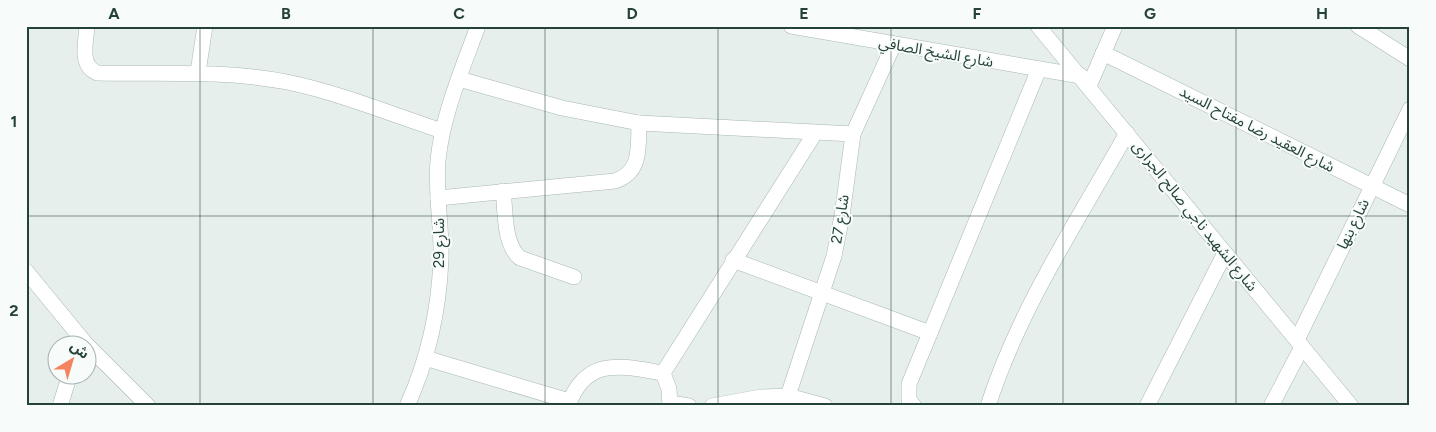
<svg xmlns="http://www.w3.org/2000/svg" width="1436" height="432" font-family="Figtree,'Noto Sans Arabic',sans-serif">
<rect width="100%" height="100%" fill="#e6efeb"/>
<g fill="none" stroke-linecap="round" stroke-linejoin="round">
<defs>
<g id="minor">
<path d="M87,26C86,43 79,65 97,73C161,74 224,70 287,82C340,93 391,114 442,131"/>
<path d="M791,26L1081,76"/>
<path d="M1358,26L1410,59"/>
<path d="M1103,53L1410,205"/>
<path d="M198,72L205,26"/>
<path d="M459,79L562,108L639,123L853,134"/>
<path d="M1089,86L1115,26"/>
<path d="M503,191C506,212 503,243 520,258L574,277"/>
<path d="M438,198L615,181C642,172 638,147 639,123"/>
<path d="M733,260L930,333"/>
<path d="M26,271L86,344"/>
<path d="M1297,340L1410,109"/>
<path d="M88,346L148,406"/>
<path d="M425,358L569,401"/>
<path d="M663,373L815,133"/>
<path d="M663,373L669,389L670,406"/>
<path d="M788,396L834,256L842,216L853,134L894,44"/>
<path d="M670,403L689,406"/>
<path d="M60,406L70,374"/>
<path d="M407,406C428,360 439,309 441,259C442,226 435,193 438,160C443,113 462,70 478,26"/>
<path d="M568,406C586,356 621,366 663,373"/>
<path d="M712,406L761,397L788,396L825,406"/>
<path d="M914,406L909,400V384L1039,69"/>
<path d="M988,406C1019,309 1077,222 1127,133"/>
<path d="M1147,406L1225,253"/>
<path d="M1271,406L1302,347"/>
</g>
<path id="tertiary" d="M1038,26L1351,406"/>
</defs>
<!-- minor casing -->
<use href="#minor" stroke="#a8b8b2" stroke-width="16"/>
<!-- tertiary casing -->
<use href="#tertiary" stroke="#a8b8b2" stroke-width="16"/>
<!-- minor -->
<use href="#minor" stroke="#fff" stroke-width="15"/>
<!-- tertiary -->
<use href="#tertiary" stroke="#fff" stroke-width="15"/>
</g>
<!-- grid -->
<path fill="none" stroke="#24423a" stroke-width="1" stroke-opacity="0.55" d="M200,26V406M373,26V406M545,26V406M718,26V406M891,26V406M1063,26V406M1236,26V406M26,216H1410"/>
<g text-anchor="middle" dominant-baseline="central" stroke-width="4" stroke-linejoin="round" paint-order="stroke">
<!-- street labels -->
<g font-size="15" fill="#24423a" stroke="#f7fbf9">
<text transform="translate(936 52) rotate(10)">شارع الشيخ الصافي</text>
<text transform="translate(1257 129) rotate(27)">شارع العقيد رضا مفتاح السيد</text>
<text transform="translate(1195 216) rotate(51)">شارع الشهيد ناجي صالح الجرارى</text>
<text transform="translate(840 219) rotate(-81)">شارع 27</text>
<text transform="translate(1353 224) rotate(-64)">شارع بنها</text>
<text transform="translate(439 243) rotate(-90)">شارع 29</text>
</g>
</g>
<!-- border -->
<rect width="1436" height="432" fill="none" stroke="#f7fbf9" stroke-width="55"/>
<!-- north arrow -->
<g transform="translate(72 360) rotate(38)"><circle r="24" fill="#f7fbf9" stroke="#a3b1ad"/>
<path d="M0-4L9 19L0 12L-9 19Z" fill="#f4845f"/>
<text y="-8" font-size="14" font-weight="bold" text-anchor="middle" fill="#24423a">ش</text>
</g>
<rect x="28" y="28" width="1380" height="376" fill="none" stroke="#24423a" stroke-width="2"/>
<g font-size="16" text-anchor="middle" font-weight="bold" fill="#24423a">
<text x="114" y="19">A</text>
<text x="286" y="19">B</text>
<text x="459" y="19">C</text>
<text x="632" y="19">D</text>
<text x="804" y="19">E</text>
<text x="977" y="19">F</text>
<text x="1150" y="19">G</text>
<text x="1322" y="19">H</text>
<text x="14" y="127">1</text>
<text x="14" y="316">2</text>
</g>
</svg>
